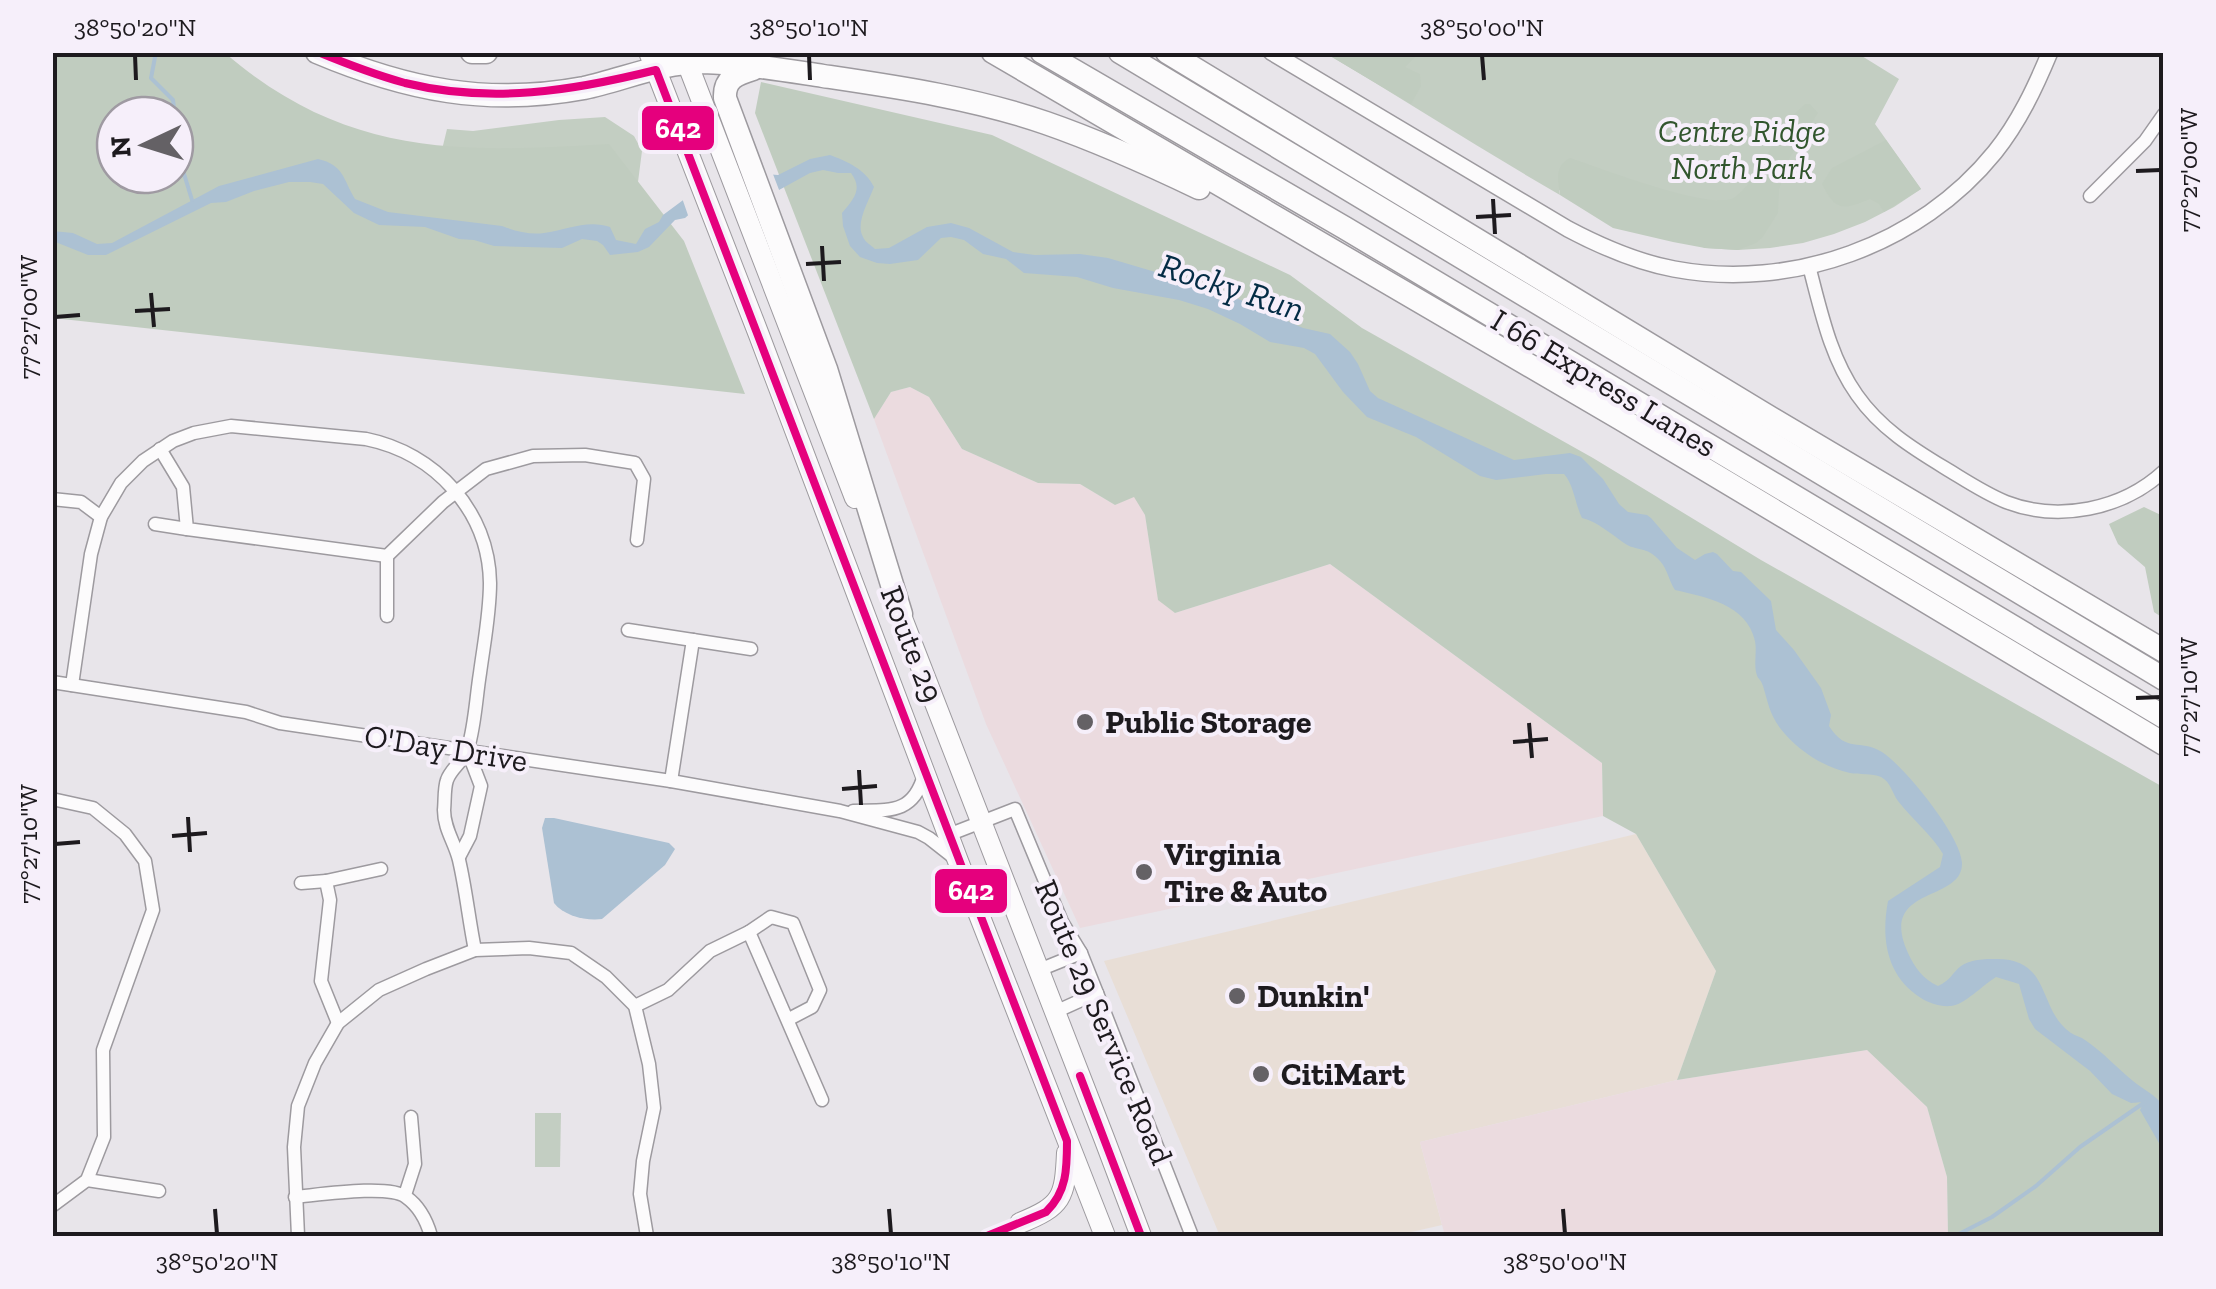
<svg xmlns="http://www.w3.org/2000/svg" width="2216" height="1289" font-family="'Zilla Slab',serif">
<rect width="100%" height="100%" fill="#e8e5ea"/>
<!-- commercial -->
<path fill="#e8ded6" d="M1636,834L1716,971L1677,1080L1420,1142L1442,1225L1394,1236H1220L1104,961Z"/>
<!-- industrial -->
<g fill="#ebdbdf">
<path d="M910,387L929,397L962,449L1038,483L1080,484L1115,505L1134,496L1145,515L1158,599L1175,613L1330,564L1602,763L1603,816L1080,928L986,724L874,419L891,392Z"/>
<path d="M1867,1050L1927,1107L1947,1177L1948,1236H1445L1420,1142L1677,1080Z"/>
</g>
<!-- green -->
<g fill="#c3cec2">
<path d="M1330,52L1857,53L1899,79L1875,124L1921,189L1894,207L1865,222L1834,234L1803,243L1770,248L1738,250L1705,248L1559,190L1560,195C1482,150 1406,101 1329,55Z"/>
<path d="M605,117L634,136L642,151L635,205L440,158L447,129L473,131L559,120Z"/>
<path d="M535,1113H561L560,1167H535Z"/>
</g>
<!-- forest -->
<g fill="#c0ccbf" fill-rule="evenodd">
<path d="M53,53H225C346,157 459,153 609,144L684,241L745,394L53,318ZM115,115H175V175H115Z"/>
<path d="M1325,53H1419L1405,67L1420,74L1421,86L1411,104Z"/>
<path d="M761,82L992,135L1290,275L1362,328L1593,458L1761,560L2163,787V1236H1948L1947,1177L1927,1107L1867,1050L1677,1080L1716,971L1636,834L1603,816L1602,763L1330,564L1175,613L1158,600L1145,515L1134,497L1115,505L1080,484L1038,483L962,449L929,397L910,387L891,392L874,419L755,113Z"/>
<path d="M1805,104H1810L1818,113L1790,157L1779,190L1778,213L1762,238L1756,243L1738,250L1705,248L1673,242L1613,228L1560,195C1558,179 1554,166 1570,158C1598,167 1715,213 1735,197C1759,179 1771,142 1788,120C1793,114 1800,109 1805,104Z"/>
<path d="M1886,140L1921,189L1884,212L1879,204L1870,199C1843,210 1836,212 1822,184L1832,168Z"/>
<path d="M2144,507L2163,516V618L2154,612L2145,567L2118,544L2109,524Z"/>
</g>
<!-- water -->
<g fill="#acc1d3">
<path d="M830,155C847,161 866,170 874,187C869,201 855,223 863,237C865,242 871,245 875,249L889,248L927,227L951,223L969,228L1013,252L1035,255L1080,254L1108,258L1179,279L1223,292L1303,328L1330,334L1350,352L1358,364L1370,391L1378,398L1514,460L1570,453L1581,457L1603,479L1619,504L1628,512L1647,515L1651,518L1677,548L1695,560L1705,554L1713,552L1717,554L1733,571L1741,572L1771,601L1776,630L1794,650L1821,688L1831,715L1829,726C1847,754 1859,738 1882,752C1905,767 1961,836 1962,863C1963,903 1877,885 1908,953C1915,968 1923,979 1938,986C1951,980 1952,973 1961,966C1969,960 1982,959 1992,959C2053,956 2036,1009 2071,1033C2076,1036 2081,1037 2085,1040C2103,1052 2117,1068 2133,1081C2143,1089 2155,1095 2163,1105V1150L2140,1110L2144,1102L2131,1103L2112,1094L2090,1071L2035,1029L2029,1019L2019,984L1996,977C1983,985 1964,1005 1951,1006C1940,1007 1929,1003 1921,998C1886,976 1881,938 1888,901L1940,867L1943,854C1932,835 1912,819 1898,801C1892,793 1891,782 1881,777C1872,773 1859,775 1850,773C1823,767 1797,750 1780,728C1769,713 1768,702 1763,686C1760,677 1758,681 1756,672C1754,662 1757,651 1755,641C1747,604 1705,597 1675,590C1669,581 1667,568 1660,561C1646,545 1637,552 1624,543C1611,534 1598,522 1582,518C1575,504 1574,485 1564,474H1546L1496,480L1480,476L1416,437L1367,417L1343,392L1315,354L1304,348L1270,342L1240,324L1208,309L1179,300L1113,288L1077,277L1024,273L1006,259L983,254L964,240L951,237L941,238L918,260L890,264L877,263L860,257L850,246L843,226L842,213C854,199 863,189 851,173H838L823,170L810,173L779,190H760L695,209L685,218L675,220L649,247L638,252L610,255L603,245L597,241L582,239L562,248L494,246L474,240L459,239L425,227L379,225L354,213L323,184L310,182H289L254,191L226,202L211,203L106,255H88L53,241L52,231L73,233L97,244L112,243L219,186L318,159C344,165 343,179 355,199L388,212L502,226C515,231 530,235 544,233C566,230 588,219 610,227L616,240L636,244L645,229L659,222L663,215L694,192L750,173L778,175L810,159Z"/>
<path d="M545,818H554L669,843L675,849L665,865L602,919C586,921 564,916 554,903L542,828Z"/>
</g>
<!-- pier -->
<path fill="#e8e5ea" d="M749,168L771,169L781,195L747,194L703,210L690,221L681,195L691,187Z"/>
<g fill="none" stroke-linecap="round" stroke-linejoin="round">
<!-- stream -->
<g stroke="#acc1d3" stroke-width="4">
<path d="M156,52L151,78L173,100L175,115"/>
<path d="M175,117L181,164L192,200"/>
<path d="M1955,1236L1992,1217L2036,1186L2080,1147L2145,1102"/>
</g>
<defs>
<g id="minor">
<path d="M2090,196L2145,141L2164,114"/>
<path d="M1809,266C1821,311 1830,357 1857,395C1880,428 1912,448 1945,468C1965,480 1984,493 2006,502C2058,522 2122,510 2164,471"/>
<path d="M160,449L183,487L187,529L387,556L443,502L486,469L533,456L585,455L635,463L644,479L637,540"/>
<path d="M52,499L81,502L101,517"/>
<path d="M155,524L187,529"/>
<path d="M387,556V616"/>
<path d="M628,630L751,649"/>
<path d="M52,682L246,712L280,723L671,781L840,811L918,832L929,838L957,860"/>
<path d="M72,685L91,554L101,517L121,483L143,461L173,441L194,433L231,426L366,439C435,453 489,511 490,583C490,613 484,643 480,673C476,698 475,725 468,748C465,760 451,768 447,780C444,788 445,801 444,810C444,829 455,843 459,860C466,890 469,921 475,950"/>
<path d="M671,781L693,640"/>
<path d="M52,799L93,808L125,834L145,861L153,910L103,1050L104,1137L87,1180L52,1206"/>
<path d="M853,811C888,810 913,815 924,775"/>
<path d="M948,835L1015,809L1062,922L1081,953L1097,993L1192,1236"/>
<path d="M459,857L470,836L481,786L468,752"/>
<path d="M326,881L330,900L321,981L338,1023"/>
<path d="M301,883L326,881L381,869"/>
<path d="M1039,970L1081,953"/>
<path d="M635,1006L668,990L710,951L749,932"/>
<path d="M1055,1012L1097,993"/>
<path d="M789,1019L812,1007L820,990L793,923L771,917L749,932L822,1100"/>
<path d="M87,1180L159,1191"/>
<path d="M405,1195L415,1164L411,1117"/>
<path d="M295,1197C318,1195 389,1184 406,1197C419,1206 427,1222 431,1236"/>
<path d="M298,1236L294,1147L298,1106L315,1063L338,1023L379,990L426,969L475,950L529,948L571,953L606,977L635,1006L649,1064L654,1108L643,1161L640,1194L647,1236"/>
</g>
<path id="tertiary" d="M1271,52L1568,229C1602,247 1636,262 1674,269C1792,291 1920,245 1995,152C2019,122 2035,88 2050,52"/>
<g id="primary">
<path d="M649,52L759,335L958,861L1105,1236"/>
<path d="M683,52L855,498"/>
<path d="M895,600L1104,1138L1141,1236"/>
<path d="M1020,1223C1062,1206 1065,1198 1067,1153"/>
</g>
<g id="motorway">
<path d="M317,52C407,90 487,106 584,88C622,80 662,62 702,62C743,63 783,70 823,76C897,87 974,98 1046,123C1098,141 1149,164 1199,188"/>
<path d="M472,52H486"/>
<path d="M993,52L1621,419L2164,744"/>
<path d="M1042,52L1345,228L2164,717"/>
<path d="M1120,52L2164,679"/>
<path d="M1167,52L1759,411L2164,651"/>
<path d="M753,69C737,74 724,78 725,98L826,369L901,614"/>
</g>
</defs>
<!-- minor casing -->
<use href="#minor" stroke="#9d9a9f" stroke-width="15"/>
<!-- tertiary casing -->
<use href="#tertiary" stroke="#9d9a9f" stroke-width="18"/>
<!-- primary casing -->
<use href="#primary" stroke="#9d9a9f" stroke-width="22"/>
<!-- motorway casing -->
<use href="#motorway" stroke="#9d9a9f" stroke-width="25"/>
<!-- minor -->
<use href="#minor" stroke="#fcfbfc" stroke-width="12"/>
<!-- tertiary -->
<use href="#tertiary" stroke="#fcfbfc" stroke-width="15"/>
<!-- primary -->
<use href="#primary" stroke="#fcfbfc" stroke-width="20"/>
<!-- motorway -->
<use href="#motorway" stroke="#fcfbfc" stroke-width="22"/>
<defs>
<g id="bus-1">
<path d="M318,52C347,64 376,75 405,83C491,104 572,91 656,70L1067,1141C1067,1168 1067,1192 1046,1212L987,1236"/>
<path d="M1080,1076L1141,1236"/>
</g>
</defs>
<!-- bus-1 casing -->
<use href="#bus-1" stroke="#f6effa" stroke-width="15"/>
<!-- bus-1 -->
<use href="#bus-1" stroke="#e5007d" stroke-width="8"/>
</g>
<!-- ticks -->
<path fill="none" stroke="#1d1a1e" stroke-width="4" d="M135,55L136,80M809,55L810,80M1482,55L1484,80M2136,171L2161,170M1493,199L1495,234M1476,217L1511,215M822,246L824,281M806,264L841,262M151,293L154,327M135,311L170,309M55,317L80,315M2136,698L2161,697M1529,723L1532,758M1513,742L1548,739M859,770L861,805M842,789L877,786M188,817L190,852M172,836L207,833M55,844L80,842M215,1209L217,1234M889,1209L891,1234M1563,1209L1565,1234"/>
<!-- markers -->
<g fill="#646165" stroke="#f6effa" stroke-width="4">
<circle cx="1085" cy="722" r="10"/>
<circle cx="1144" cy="872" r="10"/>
<circle cx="1237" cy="996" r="10"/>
<circle cx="1261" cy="1074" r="10"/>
</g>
<g text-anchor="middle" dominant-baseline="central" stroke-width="8" stroke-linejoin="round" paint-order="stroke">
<!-- park labels -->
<g font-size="32" font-style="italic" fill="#32562e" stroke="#f6effa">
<text x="1742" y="131">Centre Ridge<tspan x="1742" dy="37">North Park</tspan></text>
</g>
<!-- street labels -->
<g font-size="32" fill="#1d1a1e" stroke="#f6effa">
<text transform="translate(1604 383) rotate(31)">I 66 Express Lanes</text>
<text transform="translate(912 644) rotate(69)">Route 29</text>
<text transform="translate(446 748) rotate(9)">O'Day Drive</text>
<text transform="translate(1104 1022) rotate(67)">Route 29 Service Road</text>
</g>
<!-- poi labels -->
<g font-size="32" font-weight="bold" fill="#1d1a1e" stroke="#f6effa" text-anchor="start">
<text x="1105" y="722">Public Storage</text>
<text x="1164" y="854">Virginia<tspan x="1164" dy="37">Tire &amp; Auto</tspan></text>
<text x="1257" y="996">Dunkin'</text>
<text x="1281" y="1074">CitiMart</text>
</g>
<!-- water labels -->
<g font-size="35" font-style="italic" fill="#042c45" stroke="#f6effa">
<text transform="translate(1232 287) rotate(18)">Rocky Run</text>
</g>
</g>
<g stroke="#f6effa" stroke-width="4">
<rect x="640" y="104" width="76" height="48" rx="10" fill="#e5007d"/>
<rect x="933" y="867" width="76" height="48" rx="10" fill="#e5007d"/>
</g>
<g font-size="28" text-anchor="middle" font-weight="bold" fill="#fff">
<text x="678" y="138">642</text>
<text x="971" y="900">642</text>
</g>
<!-- border -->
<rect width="2216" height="1289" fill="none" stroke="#f6effa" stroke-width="110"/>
<!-- north arrow -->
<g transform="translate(145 145) rotate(266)"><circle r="48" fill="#f6effa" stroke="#9f9aa2" stroke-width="2.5"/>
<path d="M0-8L18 38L0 25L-18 38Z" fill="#646165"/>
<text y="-15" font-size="28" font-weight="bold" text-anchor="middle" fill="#1d1a1e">N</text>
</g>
<rect x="55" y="55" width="2106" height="1179" fill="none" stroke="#1d1a1e" stroke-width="4"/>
<g font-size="25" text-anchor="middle" fill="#1d1a1e">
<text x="135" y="36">38°50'20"N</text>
<text x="809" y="36">38°50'10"N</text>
<text x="1482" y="36">38°50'00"N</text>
<text transform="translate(2188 170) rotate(-90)" y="9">77°27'00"W</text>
<text transform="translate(28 317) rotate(-90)" y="9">77°27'00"W</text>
<text transform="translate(2188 697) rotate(-90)" y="9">77°27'10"W</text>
<text transform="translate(28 844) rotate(-90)" y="9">77°27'10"W</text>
<text x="217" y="1270">38°50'20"N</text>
<text x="891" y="1270">38°50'10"N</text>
<text x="1565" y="1270">38°50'00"N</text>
</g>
</svg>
